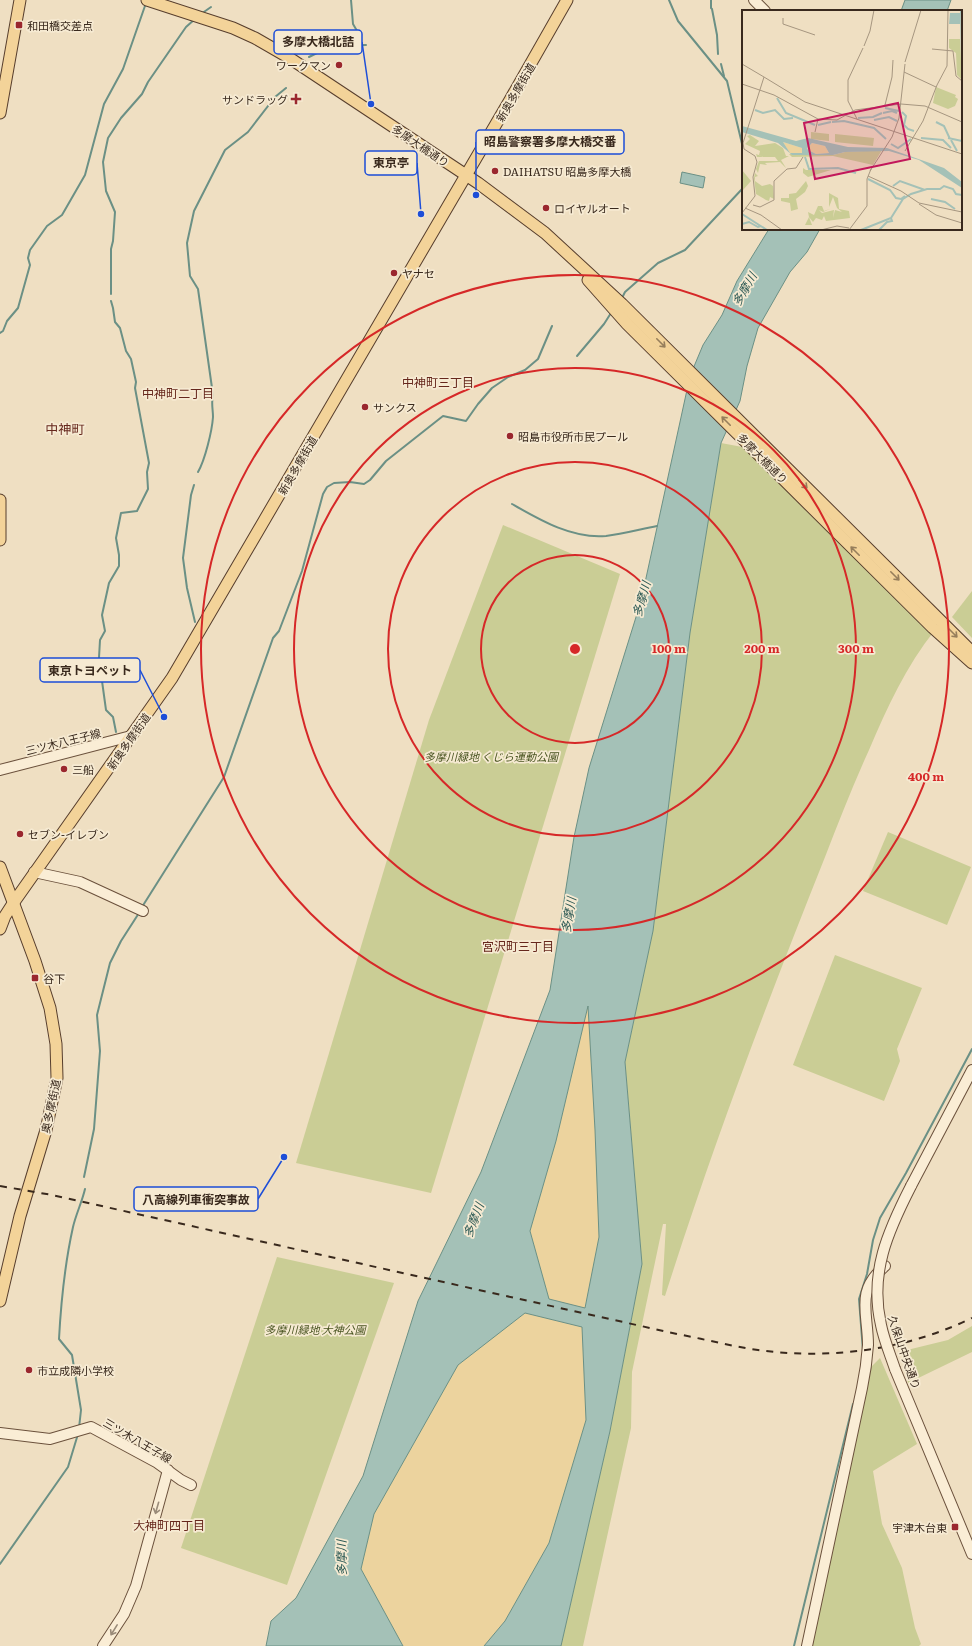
<svg xmlns="http://www.w3.org/2000/svg" width="972" height="1646" font-family="Literata,'Noto Sans JP',serif">
<rect width="100%" height="100%" fill="#efdfc2"/>
<!-- green -->
<g fill="#cacd95">
<path d="M721,443L753,449L935,630C906,666 887,708 869,750C853,785 839,821 825,857C767,1002 712,1148 665,1296L662,1295L666,1224H663L632,1372L631,1428L583,1646H561L610,1431L642,1264L625,1062L653,931L690,633Z"/>
<path d="M503,525L620,574L431,1193L296,1163L429,720Z"/>
<path d="M972,591V638L952,617Z"/>
<path d="M888,832L971,867L947,925L863,891Z"/>
<path d="M835,955L922,988L897,1049L900,1061L884,1101L793,1065Z"/>
<path d="M277,1257L394,1283L287,1585L181,1548Z"/>
<path d="M972,1326V1352L908,1383L903,1351L948,1340Z"/>
<path d="M880,1358L917,1444L873,1471L882,1524L902,1568L915,1628L921,1644L919,1646H812L871,1367Z"/>
</g>
<!-- sand -->
<g fill="#ecd39e">
<path d="M588,1004L595,1130L599,1237L585,1308L549,1299L530,1231L556,1141Z"/>
<path d="M525,1313L582,1327L586,1420L549,1543L505,1621L484,1646H403L361,1569L374,1514L458,1365Z"/>
</g>
<!-- water -->
<g fill="#a4c1b7" stroke="#6b9085" fill-rule="evenodd">
<path d="M905,0H951L947,11H901Z"/>
<path d="M682,172L705,177L703,188L680,183Z"/>
<path d="M769,229H820L807,252L790,272L758,328L747,366L740,401L721,443L690,633L653,931L625,1062L642,1264L610,1431L561,1646H484L505,1621L549,1543L586,1420L582,1327L525,1313L458,1365L374,1514L361,1569L403,1646H266L271,1621L296,1598L363,1476L418,1301L481,1172L550,990L574,837L589,768L641,601L690,376L703,345L722,315L737,281ZM588,1006L595,1130L599,1237L585,1308L549,1299L530,1231L556,1141Z"/>
</g>
<g fill="none" stroke-linecap="round" stroke-linejoin="round">
<!-- stream -->
<g stroke="#6b9085" stroke-width="2">
<path d="M351,0L353,24L360,36"/>
<path d="M669,0L678,21L727,81L743,148"/>
<path d="M711,0V8L712,9L717,35L718,54"/>
<path d="M201,14L211,7"/>
<path d="M309,57L331,46L366,45"/>
<path d="M721,64L724,76"/>
<path d="M111,294V249L113,241L115,212L106,191L103,162L108,138L121,118L142,94L148,82L186,27L195,19"/>
<path d="M622,298L625,292L658,263L685,250L743,188"/>
<path d="M111,301L113,308L115,322L120,328L126,351L131,359L136,382L135,388L149,463L147,472L148,489L137,511L121,513L116,538L119,555V566L109,583L102,615L105,631L100,640L98,675L102,681L106,710L113,717L116,732"/>
<path d="M0,333L3,331L7,321L18,308L30,265L28,258L30,250L47,226L62,215L85,175L104,104L123,69L146,3"/>
<path d="M577,356L604,324L611,313"/>
<path d="M198,472C205,460 212,431 213,417C213,409 211,403 213,395L198,289L190,276L187,243L194,211L225,150L248,132L275,97L286,88"/>
<path d="M194,485L191,495L183,558L187,588L195,622"/>
<path d="M512,504C540,520 572,539 606,536C623,534 641,529 657,526"/>
<path d="M142,907L224,777L273,638L279,631L302,571L323,494L327,487L334,483L350,482L364,484L370,480L386,461L443,416L466,421L478,404L492,388L508,377L525,370L538,359L552,326"/>
<path d="M84,1177L94,1129L100,1051L97,1015L110,963L121,941L139,913"/>
<path d="M863,1351L859,1299L867,1274L873,1240L880,1218L906,1173L972,1049"/>
<path d="M79,1428L81,1410L72,1355L59,1339C61,1302 65,1263 73,1227C76,1214 82,1202 85,1189"/>
<path d="M0,1564L68,1467L78,1434"/>
<path d="M794,1646L853,1404"/>
</g>
<defs>
<g id="secondary">
<path d="M754,0L765,11"/>
<path d="M0,770L131,736"/>
<path d="M34,872L80,882L143,911"/>
<path d="M911,1186L972,1070"/>
<path d="M895,1369L972,1554"/>
<path d="M0,1433L50,1439L91,1427L156,1462L181,1480L191,1485"/>
<path d="M103,1646L124,1614L136,1586L168,1470"/>
<path d="M807,1646L862,1388C865,1374 867,1360 868,1345C868,1312 855,1291 885,1266"/>
</g>
<g id="primary">
<path d="M147,0L233,28L255,38L288,57L478,183L545,233L622,304L972,652"/>
<path d="M0,113L20,0"/>
<path d="M588,280L627,324L933,628L972,663"/>
<path d="M0,500V540"/>
<path d="M0,867L35,961L50,1008L56,1044L57,1078L46,1130L20,1216L0,1301"/>
<path d="M0,929L5,916L14,902L172,678L510,100L567,0"/>
</g>
</defs>
<!-- secondary casing -->
<use href="#secondary" stroke="#6b513c" stroke-width="12"/>
<!-- primary casing -->
<use href="#primary" stroke="#573e2d" stroke-width="13"/>
<!-- secondary -->
<use href="#secondary" stroke="#faedd5" stroke-width="10"/>
<!-- primary -->
<use href="#primary" stroke="#f3d399" stroke-width="11"/>
<!-- rail -->
<path stroke="#39291d" stroke-width="2" stroke-dasharray="7 7" stroke-linecap="butt" d="M0,1186L52,1195L677,1334C704,1339 730,1346 758,1350C830,1360 906,1350 972,1318"/>
<defs>
<path id="secondary-bridge" d="M895,1369C890,1354 884,1340 881,1325C869,1273 888,1231 911,1186"/>
</defs>
<!-- secondary-bridge casing -->
<use href="#secondary-bridge" stroke="#6b513c" stroke-width="12" stroke-linecap="butt"/>
<!-- secondary-bridge -->
<use href="#secondary-bridge" stroke="#faedd5" stroke-width="10"/>
</g>
<!-- one-way arrows -->
<defs><path id="oneway-shaft" d="M-6 0H5M1.5-3L5.5 0L1.5 3" fill="none" stroke-width="1.6" stroke-linecap="round" stroke-linejoin="round"/></defs>
<g stroke="#967e5b">
<use href="#oneway-shaft" transform="translate(661 343) rotate(45)"/>
<use href="#oneway-shaft" transform="translate(726 421) rotate(-135)"/>
<use href="#oneway-shaft" transform="translate(803 484) rotate(45)"/>
<use href="#oneway-shaft" transform="translate(855 551) rotate(-135)"/>
<use href="#oneway-shaft" transform="translate(895 576) rotate(45)"/>
<use href="#oneway-shaft" transform="translate(953 633) rotate(45)"/>
</g>
<g stroke="#9a8b79">
<use href="#oneway-shaft" transform="translate(157 1508) rotate(106)"/>
<use href="#oneway-shaft" transform="translate(114 1630) rotate(122)"/>
</g>
<!-- distance rings -->
<g fill="none" stroke="#d62828" stroke-width="2">
<circle cx="575" cy="649" r="94"/>
<circle cx="575" cy="649" r="187"/>
<circle cx="575" cy="649" r="281"/>
<circle cx="575" cy="649" r="374"/>
</g>
<!-- markers -->
<g fill="#9a272e" stroke="#f6ead2" stroke-width="1.5">
<rect x="15" y="21" width="8" height="8" rx="2"/>
<circle cx="339" cy="65" r="4"/>
<path d="M294 93h4v4h4v4h-4v4h-4v-4h-4v-4h4z"/>
<circle cx="495" cy="171" r="4"/>
<circle cx="546" cy="208" r="4"/>
<circle cx="394" cy="273" r="4"/>
<circle cx="365" cy="407" r="4"/>
<circle cx="510" cy="436" r="4"/>
<circle cx="64" cy="769" r="4"/>
<circle cx="20" cy="834" r="4"/>
<rect x="31" y="974" width="8" height="8" rx="2"/>
<circle cx="29" cy="1370" r="4"/>
<rect x="951" y="1523" width="8" height="8" rx="2"/>
</g>
<g text-anchor="middle" dominant-baseline="central" stroke-width="3.5" stroke-linejoin="round" paint-order="stroke">
<!-- poi labels -->
<g font-size="11" fill="#39291d" stroke="#f6ead2" text-anchor="start">
<text x="27" y="25">和田橋交差点</text>
<text x="331" y="65" text-anchor="end">ワークマン</text>
<text x="288" y="99" text-anchor="end">サンドラッグ</text>
<text x="503" y="171">DAIHATSU 昭島多摩大橋</text>
<text x="554" y="208">ロイヤルオート</text>
<text x="402" y="273">ヤナセ</text>
<text x="373" y="407">サンクス</text>
<text x="518" y="436">昭島市役所市民プール</text>
<text x="72" y="769">三船</text>
<text x="28" y="834">セブン-イレブン</text>
<text x="43" y="978">谷下</text>
<text x="37" y="1370">市立成隣小学校</text>
<text x="947" y="1527" text-anchor="end">宇津木台東</text>
</g>
<!-- street labels -->
<g font-size="11" fill="#39291d" stroke="#f6ead2">
<text transform="translate(515 92) rotate(-60)">新奥多摩街道</text>
<text transform="translate(421 145) rotate(34)">多摩大橋通り</text>
<text transform="translate(763 458) rotate(45)">多摩大橋通り</text>
<text transform="translate(297 465) rotate(-60)">新奥多摩街道</text>
<text transform="translate(63 741) rotate(-14)">三ツ木八王子線</text>
<text transform="translate(128 741) rotate(-55)">新奥多摩街道</text>
<text transform="translate(50 1106) rotate(-78)">奥多摩街道</text>
<text transform="translate(905 1352) rotate(71)">久保山中央通り</text>
<text transform="translate(138 1440) rotate(30)">三ツ木八王子線</text>
</g>
<!-- park labels -->
<g font-size="11" font-style="italic" fill="#4b5623" stroke="#f6ead2">
<text x="491" y="756">多摩川緑地 くじら運動公園</text>
<text x="315" y="1329">多摩川緑地 大神公園</text>
</g>
<!-- water labels -->
<g font-size="12" font-style="italic" fill="#2c5954" stroke="#f6ead2">
<text transform="translate(744 289) rotate(-60)">多摩川</text>
<text transform="translate(641 599) rotate(-74)">多摩川</text>
<text transform="translate(568 915) rotate(-81)">多摩川</text>
<text transform="translate(473 1220) rotate(-69)">多摩川</text>
<text transform="translate(341 1558) rotate(-91)">多摩川</text>
</g>
<!-- neighbourhood labels -->
<g font-size="12" fill="#66271c" stroke="#f6ead2">
<text x="438" y="382">中神町三丁目</text>
<text x="178" y="393">中神町二丁目</text>
<text x="518" y="946">宮沢町三丁目</text>
<text x="169" y="1525">大神町四丁目</text>
</g>
<!-- quarter labels -->
<g font-size="13" fill="#66271c" stroke="#f6ead2">
<text x="65" y="428">中神町</text>
</g>
</g>
<!-- overview -->
<g transform="translate(742 10)">
<rect width="220" height="220" fill="#efdfc2"/>
<path d="M207,29H218L220,70L215,65L214,43L207,38ZM194,77L214,85L213,87L216,89L213,96L206,99L191,93ZM69,122L87,124V131L69,129ZM93,124L132,128L131,136L93,132ZM8,125L17,131L13,136L33,133L41,138L44,146H47L39,150L44,158L38,152L23,153L25,155L18,154L16,163L14,159L17,151H36L33,147H15L14,144L22,147L17,145L18,141L3,134L8,129L5,126ZM140,140L131,155L91,146L50,147L47,144L91,145L103,142ZM61,158L64,160H89L66,167L61,163ZM0,160L9,171L1,180L0,179ZM13,163L16,166L13,167V171L20,176L28,174L31,176L32,189L28,187L27,191L24,190L14,184L12,168ZM64,171L66,176L63,182L54,189L56,199L49,201L48,193L39,191V188H47V184L54,183ZM87,183L96,188L97,199L107,201L108,208L84,211L82,206L80,210L74,208L71,212L67,207L70,215H63L67,207L66,202L72,205L76,196H80L82,201L88,199L81,202L77,200L80,203L92,200L91,208L93,200L100,202L95,198L91,187L87,197Z" fill="#cacd95"/>
<path d="M41,132L60,138V143H48ZM70,133L83,136L87,143L74,144L66,140L65,138Z" fill="#ecd39e"/>
<path d="M208,3H218V14H207ZM0,116L54,131L66,128L106,137L145,138L202,158L220,172V178L177,150L147,141L103,142L91,145H50L36,133L0,122ZM41,132L60,138V143H48ZM70,133L83,136L87,143L74,144L66,140L65,138Z" fill="#a4c1b7" fill-rule="evenodd"/>
<path fill="none" stroke="#a4c1b7" stroke-width="2" d="M219,0L220,49M35,88L44,103L73,115M143,98L157,101M13,100L21,103L33,100L42,109L51,108M160,102L164,106L162,115L166,119L172,121M141,103L150,101L155,103M116,108L131,107L140,103M132,110L147,107L155,111M90,112L102,111L132,118L144,129M194,112L202,116L208,129M76,115L89,112M179,128L201,130L209,138M206,128L220,131M209,130L215,141M149,134L156,138L169,129M63,147L67,159L96,158L114,163M126,169L148,180L154,188L159,189L163,186M151,176L158,171L183,180M189,189L203,192L213,199M0,204L25,220M0,214L7,212L16,217L19,216M119,220L149,208L161,189L169,184L185,179H198L202,176L211,179L214,184L220,185M137,220L145,212L150,211L149,208"/>
<path fill="none" stroke="#a69680" stroke-width="1" d="M41,8V14L73,25M122,36L128,21L132,0M190,39L211,41L214,66L220,71M163,52L179,0M0,54L22,67M162,62L194,77M22,67L63,92L220,144M0,74L32,85L76,109L95,110L113,100L159,94L183,96L220,112M143,95L150,67L151,50M115,109L106,91V70L121,38M73,122L76,109M163,141L181,111L195,75L205,56L206,0M128,161L150,127L157,108L163,54M126,166L159,181L177,193L220,202M177,194L194,205L220,213M11,195L18,197L32,190V171L45,159L54,158L61,147M3,198L19,205L40,220M0,203L13,186L11,167L15,152L13,146L2,139L1,133L22,67M79,220L95,216L107,218M107,220L125,196V169L129,159"/>
<path fill="#c2185b" fill-opacity="0.15" stroke="#c2185b" stroke-width="2" d="M156,93L168,149L73,169L62,113Z"/>
<rect width="220" height="220" fill="none" stroke="#39291d" stroke-width="2"/>
</g>
<circle cx="575" cy="649" r="6" fill="#d62828" stroke="#f6ead2" stroke-width="2"/>
<g font-size="12" text-anchor="middle" font-weight="bold" fill="#d62828" stroke="#f6ead2" stroke-width="3.5" stroke-linejoin="round" paint-order="stroke">
<text x="669" y="653">100 m</text>
<text x="762" y="653">200 m</text>
<text x="856" y="653">300 m</text>
<text x="926" y="781">400 m</text>
</g>
<!-- callouts -->
<path fill="none" stroke="#1d4ed8" stroke-width="1.5" d="M371 104L362 42M476 195L476 142M421 214L417 163M164 717L140 670M284 1157L258 1199"/>
<g fill="#1d4ed8" stroke="#f6ead2" stroke-width="1.5">
<circle cx="371" cy="104" r="4"/>
<circle cx="476" cy="195" r="4"/>
<circle cx="421" cy="214" r="4"/>
<circle cx="164" cy="717" r="4"/>
<circle cx="284" cy="1157" r="4"/>
</g>
<g fill="#f6ead2" stroke="#1d4ed8" stroke-width="1.5">
<rect x="274" y="30" width="88" height="24" rx="4"/>
<rect x="476" y="130" width="148" height="24" rx="4"/>
<rect x="365" y="151" width="52" height="24" rx="4"/>
<rect x="40" y="658" width="100" height="24" rx="4"/>
<rect x="134" y="1187" width="124" height="24" rx="4"/>
</g>
<g font-size="12" text-anchor="middle" font-weight="bold" fill="#39291d">
<text x="318" y="46">多摩大橋北詰</text>
<text x="550" y="146">昭島警察署多摩大橋交番</text>
<text x="391" y="167">東京亭</text>
<text x="90" y="675">東京トヨペット</text>
<text x="196" y="1204">八高線列車衝突事故</text>
</g>
</svg>
